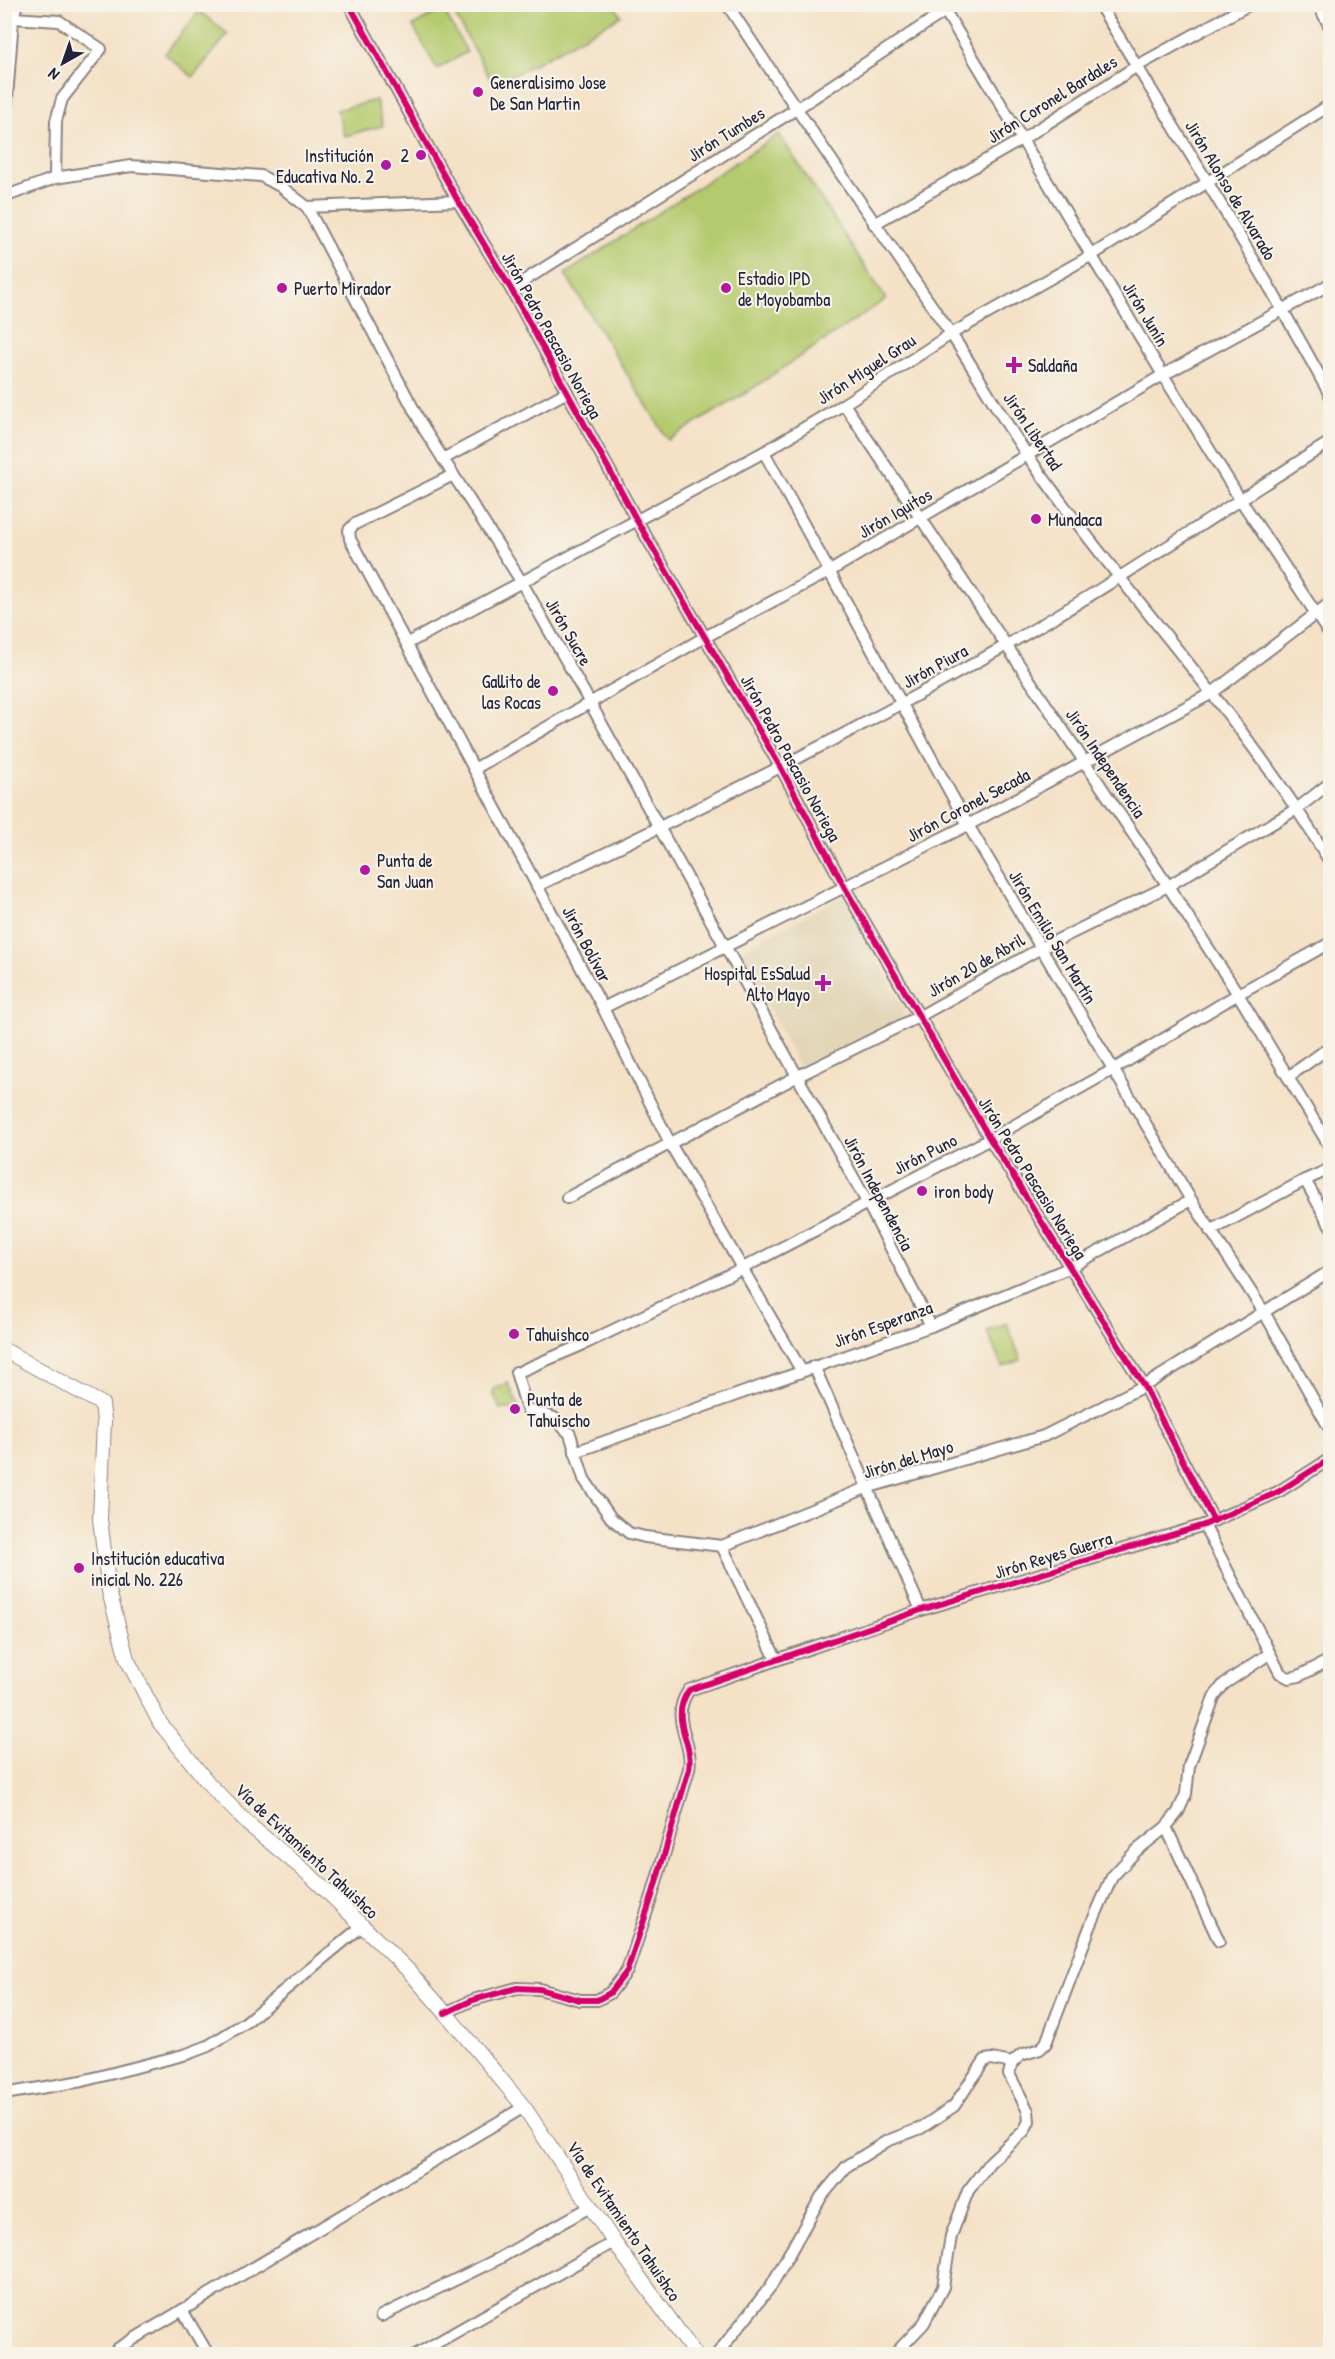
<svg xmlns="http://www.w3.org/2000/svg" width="1335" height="2359" font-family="'Patrick Hand',sans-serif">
<defs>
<pattern id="park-dots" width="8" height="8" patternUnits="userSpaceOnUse" patternTransform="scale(1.5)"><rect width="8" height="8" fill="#b5ca6e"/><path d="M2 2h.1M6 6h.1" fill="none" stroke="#9bad60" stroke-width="1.8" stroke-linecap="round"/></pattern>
</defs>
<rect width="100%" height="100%" fill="#f7f3e8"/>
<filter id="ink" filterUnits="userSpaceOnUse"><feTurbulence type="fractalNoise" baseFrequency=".0167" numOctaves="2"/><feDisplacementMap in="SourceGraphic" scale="12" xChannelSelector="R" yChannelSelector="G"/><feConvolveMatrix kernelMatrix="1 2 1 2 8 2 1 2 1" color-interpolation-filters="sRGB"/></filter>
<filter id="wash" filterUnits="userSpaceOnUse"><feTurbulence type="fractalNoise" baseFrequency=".008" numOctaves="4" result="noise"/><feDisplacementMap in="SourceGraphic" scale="24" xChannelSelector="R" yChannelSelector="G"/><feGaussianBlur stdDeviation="1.35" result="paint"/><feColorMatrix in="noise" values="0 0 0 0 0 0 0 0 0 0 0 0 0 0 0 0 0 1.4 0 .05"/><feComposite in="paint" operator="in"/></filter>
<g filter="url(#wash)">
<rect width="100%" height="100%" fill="#f4e1c6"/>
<!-- built -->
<path fill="#e2d6b7" d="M842,897L847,900L904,1010V1014L902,1018L801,1066L798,1065L741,952L742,949Z"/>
<!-- park -->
<path fill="url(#park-dots)" stroke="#6c7654" stroke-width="1.5" d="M508,1383L520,1409H500L493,1394L494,1389Z"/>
<!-- pitch -->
<g fill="#b5ca6e" stroke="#6c7654" stroke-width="1.5">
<path d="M457,5H614L621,16L494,86L451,8Z"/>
<path d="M443,9L467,52L437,69L413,26Z"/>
<path d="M199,11L228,34L193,77L165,54Z"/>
<path d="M376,100L383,126L344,136L337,110Z"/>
<path d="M779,134L886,299L744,394L668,440L565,274Z"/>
<path d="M1007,1323L1021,1360L1002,1367L987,1331Z"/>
</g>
</g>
<g filter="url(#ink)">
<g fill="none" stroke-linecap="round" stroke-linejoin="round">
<defs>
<g id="minor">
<path d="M349,4L458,201L511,289L636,519L781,768L845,888L990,1139L1144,1386L1214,1521"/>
<path d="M727,4C799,115 875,223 949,331C977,372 1000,416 1028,456C1125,595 1244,717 1330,862"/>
<path d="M941,4L1163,375L1240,499L1330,635"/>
<path d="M1099,4C1178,134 1258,262 1330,395"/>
<path d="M1318,4L1330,27"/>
<path d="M13,18L59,21L101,49L62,99L56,121L55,178"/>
<path d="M4,138L13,18L17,4"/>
<path d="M4,197L55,178L131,166L261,176L280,186L307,207L424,429L521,581L589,701L867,1202L931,1326"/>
<path d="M307,207L458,201"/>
<path d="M874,224L1021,140L1137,66L1250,4"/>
<path d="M511,289L796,109L956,4"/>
<path d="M844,404L1168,886L1238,994L1330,1147"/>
<path d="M764,452L968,825L1191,1200L1264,1312L1330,1429"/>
<path d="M443,459L567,392"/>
<path d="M453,475L355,524L349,530L350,539L603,1008L671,1145L801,1370"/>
<path d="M408,643L764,452L844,404L951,334L1092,255L1330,105"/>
<path d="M474,769L705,637L830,571L1163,375L1330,284"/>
<path d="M537,886C696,811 853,733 1005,646C1116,583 1222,510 1330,442"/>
<path d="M603,1008L968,825L1212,693L1330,603"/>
<path d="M1288,1077L1330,1047"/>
<path d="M1305,1180L1330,1225"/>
<path d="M567,1198L796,1077L920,1016L1041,948L1168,886L1298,808L1330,783"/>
<path d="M1210,1231L1305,1180L1330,1169"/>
<path d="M814,1366L921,1610"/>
<path d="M523,1370L584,1344L743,1268L990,1139L1114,1069L1238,994L1330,943"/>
<path d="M516,1372L527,1409L554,1418L570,1434L584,1479L611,1518L629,1533L645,1537L722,1546L866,1488L1044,1436L1144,1386L1330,1271"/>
<path d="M575,1452L931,1326L1071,1267L1191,1200"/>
<path d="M1204,1525L1280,1673L1289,1678L1299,1676L1330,1660"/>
<path d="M722,1546L776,1659"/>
<path d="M1166,1827L1219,1941"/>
<path d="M445,2013L473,2000L517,1988L539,1989L580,2000H597L610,1993L627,1971L653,1893L689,1769C694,1741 668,1720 689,1690L921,1610L1204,1525L1278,1492L1330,1459"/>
<path d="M4,2094L82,2081L187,2054L208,2046L245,2023L362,1926"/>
<path d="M182,2310L208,2354"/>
<path d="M381,2316L498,2259L590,2207"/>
<path d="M117,2349L524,2107"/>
<path d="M417,2354L614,2242"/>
<path d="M717,2354L771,2286L821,2197L847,2166L887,2141L921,2128L954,2106L985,2060L992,2059L1012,2063"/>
<path d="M895,2354L924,2323L943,2287L951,2236L968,2191L990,2162L1024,2131L1029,2121L1028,2111L1009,2074L1012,2063L1021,2055L1040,2049L1046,2043L1090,1927L1112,1877L1136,1851L1166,1827L1178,1812L1186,1794L1189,1766L1214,1697L1224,1684L1269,1654"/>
</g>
<path id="major" d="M4,1350L102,1404L104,1421L100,1519L109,1591L127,1659L160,1723L209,1784L248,1824L311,1876L408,1970L449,2017L524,2107L614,2242L695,2354"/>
</defs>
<!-- minor casing -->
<use href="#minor" stroke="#8b8280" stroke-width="14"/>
<!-- major casing -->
<use href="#major" stroke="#8b8280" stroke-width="16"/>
<!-- minor -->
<use href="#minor" stroke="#fff" stroke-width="10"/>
<!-- major -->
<use href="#major" stroke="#fff" stroke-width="14"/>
<defs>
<g id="cycleway">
<path d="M349,4L458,201L511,289L636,519L781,768L845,888L990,1139L1144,1386L1214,1521"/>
<path d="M445,2013L473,2000L517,1988L539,1989L580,2000H597L610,1993L627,1971L653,1893L689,1769C694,1741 668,1720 689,1690L921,1610L1204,1525L1278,1492L1330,1459"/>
</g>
</defs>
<!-- cycleway casing -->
<use href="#cycleway" stroke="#f7f3e8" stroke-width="10"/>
<!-- cycleway -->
<use href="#cycleway" stroke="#d6006c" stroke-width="6"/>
</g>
</g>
<!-- markers -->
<g fill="#b5179e" stroke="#f7f3e8" stroke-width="2">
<circle cx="478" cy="92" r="6"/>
<circle cx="421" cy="155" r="6"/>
<circle cx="386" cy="165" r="6"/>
<circle cx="282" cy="288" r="6"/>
<circle cx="726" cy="288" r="6"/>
<path d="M1011 356h6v6h6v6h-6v6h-6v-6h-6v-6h6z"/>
<circle cx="1036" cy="519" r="6"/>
<circle cx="553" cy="691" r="6"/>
<circle cx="365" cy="870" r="6"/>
<path d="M820 974h6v6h6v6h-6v6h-6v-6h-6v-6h6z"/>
<circle cx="922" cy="1191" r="6"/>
<circle cx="514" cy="1334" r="6"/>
<circle cx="515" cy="1409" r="6"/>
<circle cx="79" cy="1568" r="6"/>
</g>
<g text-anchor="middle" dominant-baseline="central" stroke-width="4.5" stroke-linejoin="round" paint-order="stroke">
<!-- poi labels -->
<g font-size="18" fill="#22223b" stroke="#f7f3e8" text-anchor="start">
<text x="490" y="82">Generalisimo Jose<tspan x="490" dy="21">De San Martin</tspan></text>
<text x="374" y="155" text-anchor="end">Institución<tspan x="374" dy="21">Educativa No. 2</tspan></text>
<text x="409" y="155" text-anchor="end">2</text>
<text x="738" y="278">Estadio IPD<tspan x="738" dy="21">de Moyobamba</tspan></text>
<text x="294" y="288">Puerto Mirador</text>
<text x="1028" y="365">Saldaña</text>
<text x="1048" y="519">Mundaca</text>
<text x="541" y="681" text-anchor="end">Gallito de<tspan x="541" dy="21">las Rocas</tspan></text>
<text x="377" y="860">Punta de<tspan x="377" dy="21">San Juan</tspan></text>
<text x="810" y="973" text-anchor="end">Hospital EsSalud<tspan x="810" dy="21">Alto Mayo</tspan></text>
<text x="934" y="1191">iron body</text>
<text x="526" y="1334">Tahuishco</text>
<text x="527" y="1399">Punta de<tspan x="527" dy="21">Tahuischo</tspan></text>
<text x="91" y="1558">Institución educativa<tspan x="91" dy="21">inicial No. 226</tspan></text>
</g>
<!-- street labels -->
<g font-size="18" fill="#22223b" stroke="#f7f3e8">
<text transform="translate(1052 99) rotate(-32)">Jirón Coronel Bardales</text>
<text transform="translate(726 134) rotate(-32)">Jirón Tumbes</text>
<text transform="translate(1231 190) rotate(59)">Jirón Alonso de Alvarado</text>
<text transform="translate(1146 314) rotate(59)">Jirón Junín</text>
<text transform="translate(552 335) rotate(61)">Jirón Pedro Pascasio Noriega</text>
<text transform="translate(866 369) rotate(-33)">Jirón Miguel Grau</text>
<text transform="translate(1033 431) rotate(56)">Jirón Libertad</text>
<text transform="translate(895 513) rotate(-30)">Jirón Iquitos</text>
<text transform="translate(569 632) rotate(60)">Jirón Sucre</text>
<text transform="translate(935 666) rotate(-29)">Jirón Piura</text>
<text transform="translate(791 758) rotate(61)">Jirón Pedro Pascasio Noriega</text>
<text transform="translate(1106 763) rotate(56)">Jirón Independencia</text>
<text transform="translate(968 805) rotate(-28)">Jirón Coronel Secada</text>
<text transform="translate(1053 937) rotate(59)">Jirón Emilio San Martín</text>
<text transform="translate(587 944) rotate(62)">Jirón Bolívar</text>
<text transform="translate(976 965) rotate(-30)">Jirón 20 de Abril</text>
<text transform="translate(925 1154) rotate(-27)">Jirón Puno</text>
<text transform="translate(1033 1178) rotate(58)">Jirón Pedro Pascasio Noriega</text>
<text transform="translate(879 1193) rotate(62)">Jirón Independencia</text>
<text transform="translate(883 1324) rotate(-20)">Jirón Esperanza</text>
<text transform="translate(908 1459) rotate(-17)">Jirón del Mayo</text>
<text transform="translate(1053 1555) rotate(-17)">Jirón Reyes Guerra</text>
<text transform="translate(307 1851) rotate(43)">Vía de Evitamiento Tahuishco</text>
<text transform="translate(624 2221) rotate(56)">Vía de Evitamiento Tahuishco</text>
</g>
</g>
<!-- margin -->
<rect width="1335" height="2359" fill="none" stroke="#f7f3e8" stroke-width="24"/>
<!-- north arrow -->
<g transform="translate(63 63) rotate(220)" stroke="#f7f3e8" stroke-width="4.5" paint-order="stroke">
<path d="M0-4.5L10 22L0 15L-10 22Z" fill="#22223b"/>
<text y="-9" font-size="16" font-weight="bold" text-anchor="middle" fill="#22223b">N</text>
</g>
</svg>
